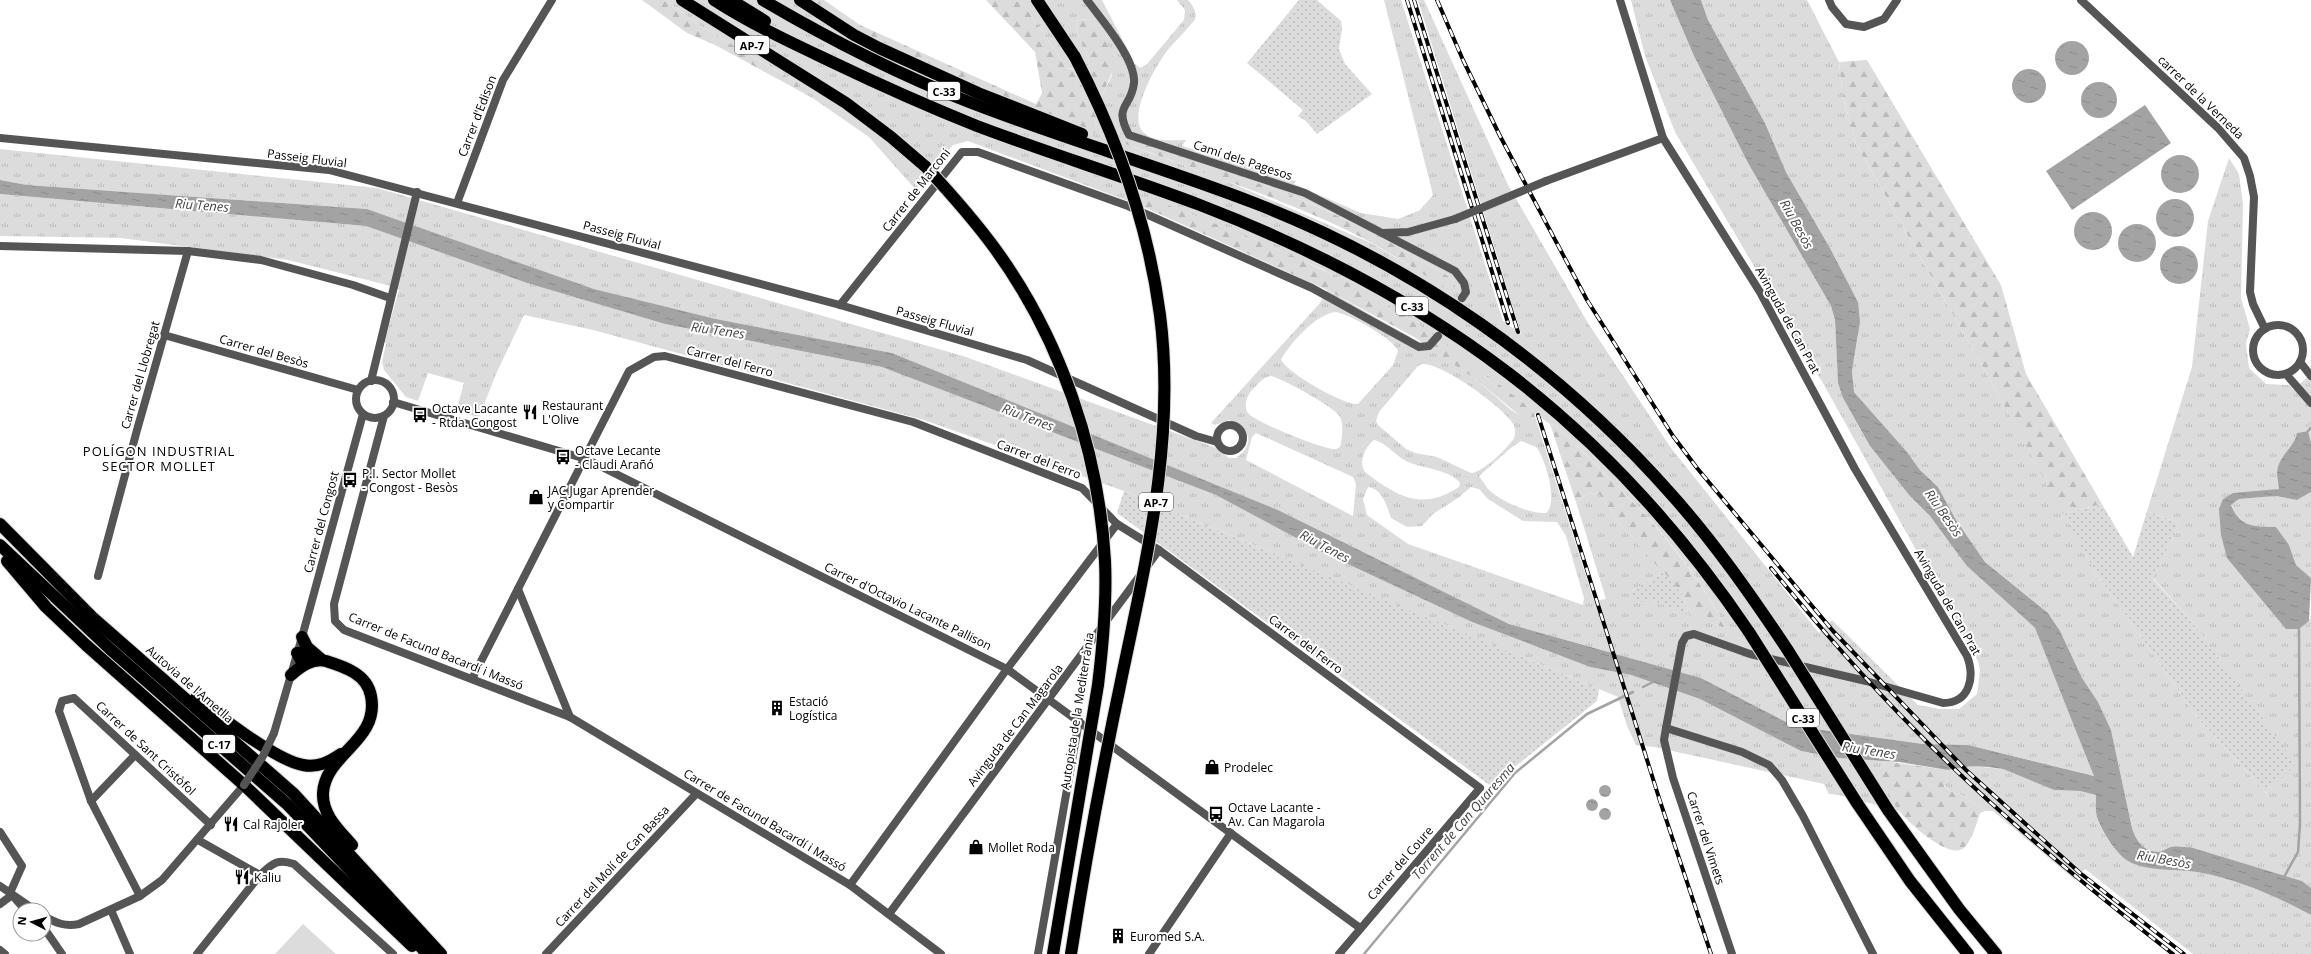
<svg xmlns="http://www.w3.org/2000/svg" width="2311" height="954" font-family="'Open Sans',sans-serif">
<defs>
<pattern id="grass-tufts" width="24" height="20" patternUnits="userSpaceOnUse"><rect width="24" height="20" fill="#dcdcdc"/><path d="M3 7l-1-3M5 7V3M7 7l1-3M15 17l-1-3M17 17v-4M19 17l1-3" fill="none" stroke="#bbb"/></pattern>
<pattern id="forest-firs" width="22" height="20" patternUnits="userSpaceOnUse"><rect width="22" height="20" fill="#dcdcdc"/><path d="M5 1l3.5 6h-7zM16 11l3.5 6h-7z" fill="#bbb"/></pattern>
<pattern id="park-dots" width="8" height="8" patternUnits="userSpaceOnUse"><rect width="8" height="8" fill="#dcdcdc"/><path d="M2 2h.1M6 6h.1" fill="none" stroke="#bbb" stroke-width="1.8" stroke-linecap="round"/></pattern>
<pattern id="water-ripples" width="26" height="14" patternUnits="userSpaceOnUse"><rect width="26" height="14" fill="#a3a3a3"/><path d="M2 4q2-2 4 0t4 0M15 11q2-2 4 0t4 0" fill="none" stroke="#8b8b8b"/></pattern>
</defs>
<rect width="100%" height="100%" fill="#fff"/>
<!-- grass -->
<g fill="url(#grass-tufts)" fill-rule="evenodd">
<path d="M665,0H809L1020,106L1222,179L1371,243L1455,292V284L1448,276C1417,259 1387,239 1355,224C1271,183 1181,159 1095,124L1102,96L1112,75L1089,20L1079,19L1076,24C1076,39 1090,51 1089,65L1081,70L1067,68L1021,0H1102L1135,64L1140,68L1147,64L1184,20L1185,10L1177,0H1188C1193,6 1197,11 1195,19C1194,22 1171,46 1167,51C1156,65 1127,116 1143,132C1153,143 1173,140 1186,140L1182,146L1256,168L1258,166L1272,175L1296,181L1294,184L1361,213L1398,219L1420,210L1433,195L1384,0H1401L1503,321L1521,334L1418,0H1424L1508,185L1588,323L1671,448L1819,633L1832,620L1918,705L1940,709H1959L1977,694L1980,670L1978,661L1824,385L1675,132L1645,56L1631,0H1670L1694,56L1748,163L1831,306L1835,320L1838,383L1843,398L1870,446L1909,495L1930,516L1973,571L2035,628L2095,776L1968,745L1923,744L1794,726L1701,678L1509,624L1278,510L892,353L716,319L594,289L367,209L27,185L0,180V149L377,188L963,356L1214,447L1229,458H1236C1257,443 1249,428 1229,420L1215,425L1211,423L1320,303L1327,290L1437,352L1478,381L1511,410L1538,426L1594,601L1606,599L1576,502L1587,494L1598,493L1621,525L1664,572L1630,592L1637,600L1653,601L1725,628C1687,548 1617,485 1555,425L1550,424L1534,413L1533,410L1407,317L1322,269L1214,223L1141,196L1144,207L968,141L953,145L916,190L869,137L814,99L798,90V83L702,27ZM1336,312C1349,314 1394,339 1398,351L1393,365L1358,404C1343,405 1288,373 1281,360C1289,344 1317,313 1336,312ZM1422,364C1441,362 1505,408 1514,425C1515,430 1516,433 1514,438C1509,447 1482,473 1471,473L1437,457L1415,453L1406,449L1378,425L1376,421L1379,412L1418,366ZM1271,376C1283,379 1335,407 1340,417C1344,425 1342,438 1340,447C1338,448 1337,449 1335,449C1324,450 1253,421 1248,413C1243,406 1247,396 1252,390C1258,384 1263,377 1271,376ZM1256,433L1353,477L1356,484L1353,516L1246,460L1252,437ZM1374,440C1388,443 1396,458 1411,463C1424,468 1452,471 1460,483L1459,487C1431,505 1410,503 1383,485C1376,481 1371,476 1365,472C1358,462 1365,447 1374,440ZM1521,441L1536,447C1545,457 1559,503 1546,513C1529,514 1500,501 1488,489C1485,485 1482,480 1479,476L1512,447ZM1368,487C1383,489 1387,507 1391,518L1407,527L1422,526L1433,514L1458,498L1471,487L1479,489L1488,499L1523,521L1557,522L1566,536L1584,598L1583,605L1408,544L1367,515L1363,499Z"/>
<path d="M1701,0H1807L1839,62L1843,97L1856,144L1996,390L2096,573L2197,717L2266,793L2295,764L2192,622L2153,578L2179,523L2147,511L2192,367L2208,221L2229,158L2239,174L2243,204L2241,298L2250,329L2246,344L2249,368L2266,384L2290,385L2293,390L2311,374V443L2308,431L2297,433C2294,447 2279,458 2277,473C2276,478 2278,484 2279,489L2223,499L2270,608L2286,628L2309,621L2311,616V888L2302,881L2190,847C2184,848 2177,845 2171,847C2167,848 2163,851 2159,852C2144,853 2136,841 2132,828L2111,730L2098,702L2082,678L2060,631L2048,613L1985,562L1956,520L1938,487L1920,470L1907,452L1854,392L1852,371L1858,336V302L1831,250L1786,172L1765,123L1708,20Z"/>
<path d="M0,194L366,226L527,283L665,324L882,367L1216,495L1322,552L1472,622L1590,667L1631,675L1700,699L1801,751L1839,758L1884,761L1886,770L1883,775L1899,811L1839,795L1829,794L1824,784L1654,747L1636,745L1627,726L1618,697L1124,491L924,420L593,330L524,315L496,374L479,417L456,411L464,383L428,373L418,401L406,397L384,370L382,362L386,343L384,342L399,290L391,286L288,260L121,238L0,236Z"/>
<path d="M2311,492V578L2296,565L2289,545L2276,527C2253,526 2241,528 2231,504L2239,499L2276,496L2297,500Z"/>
<path d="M1971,766L2003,769L2054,790L2080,791L2096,795C2096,802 2095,810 2097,817C2100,830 2116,854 2128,861C2147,872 2176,869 2197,872C2237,879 2276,896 2311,915V954H2193L2085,869L2075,880L1993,811H1985L1962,795L1950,791L1944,785L1948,770Z"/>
</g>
<!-- forest -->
<g fill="url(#forest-firs)">
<path d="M642,0H665L702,27L798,83V90L715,45L687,33Z"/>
<path d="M809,0H824L860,25L1036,104L1042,93L1035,52L986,0H1021L1067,68C1074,70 1084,72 1089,65C1090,51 1076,39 1076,24L1079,19L1089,20L1106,39L1116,63L1102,96L1095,124C1181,159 1272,183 1355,224C1387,239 1417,259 1448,276L1455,284V293C1427,277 1400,259 1372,243C1325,218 1271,197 1221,179C1082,126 932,84 809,0Z"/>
<path d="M1867,60L2001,285L2026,374L2102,504L2063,514L1996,390L1856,144L1843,97L1839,62Z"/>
<path d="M1140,195C1232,229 1324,264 1407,317C1450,345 1491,379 1533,410L1538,426L1525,420L1478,381L1414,337L1327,290L1144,207Z"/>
<path d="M1550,424L1555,425C1617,485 1687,549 1725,628L1689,615L1682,594L1621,525L1598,493L1587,494L1576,502Z"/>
<path d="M1884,761L1948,770L1944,786L1950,791L1962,795L1985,811L1980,813C1977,822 1970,848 1960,850C1944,855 1909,823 1899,811C1891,801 1887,787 1882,775L1886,770Z"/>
</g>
<!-- park -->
<g fill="url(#park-dots)">
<path d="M1299,0H1317L1341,21L1342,28L1339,49L1345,64L1372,94L1317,134L1306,121L1298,116L1303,110L1247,63Z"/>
<path d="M1124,491L1599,689L1597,701L1491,786L1117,513Z"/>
<path d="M2102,504L2133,557L2147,511L2179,523L2153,579L2192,622L2296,764L2266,793L2197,717L2096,573L2063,514Z"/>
<path d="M1664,572L1682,594L1689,615L1653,601L1634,602L1630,592Z"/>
</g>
<!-- pitch -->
<path fill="#dcdcdc" d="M303,924L336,954H275Z"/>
<!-- water -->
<g fill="url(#water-ripples)">
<path d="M1670,0H1701L1708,20L1765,123L1786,172L1831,250L1858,302L1860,322L1852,371L1854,392L1907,452L1920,470L1938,487L1956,520L1985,562L2048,613L2060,631L2082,678L2098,702L2111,730L2132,828C2136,841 2144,852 2159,852C2163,851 2167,848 2171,847C2177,845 2184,848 2190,847L2302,881L2311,888V915C2276,896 2237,879 2197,872C2176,869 2147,872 2128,861C2116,854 2101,830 2097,817C2095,810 2096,802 2096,795L2080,791L2054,790L2003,769L1988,767L1971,766L1948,770L1899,762L1839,758L1801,751L1700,699L1631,675L1590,667L1472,622L1322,552L1216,495L882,367L665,324L527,283L366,226L0,194V180L27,185L367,209L594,289L716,319L892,353L1278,510L1509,624L1701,678L1794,726L1923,744L1968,745L2094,776L2035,628L1967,566L1930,516L1909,495L1870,446L1843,398L1838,383L1835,320L1831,306L1748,163L1694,56Z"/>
<circle cx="2072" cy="58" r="17"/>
<circle cx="2029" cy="86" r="17"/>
<circle cx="2099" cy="100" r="18"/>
<path d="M2145,105L2171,143L2072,210L2046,171Z"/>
<circle cx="2180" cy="174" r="19"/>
<circle cx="2175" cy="218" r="19"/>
<circle cx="2093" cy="231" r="19"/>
<circle cx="2137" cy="243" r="19"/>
<circle cx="2179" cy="265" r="19"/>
<path d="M2308,431L2311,443V492L2297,500L2276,496L2239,499L2231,505C2241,528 2253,526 2276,527L2289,545L2296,565L2311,578L2309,621L2299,629H2286L2227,558L2221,535L2219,509L2223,499L2233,493L2279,489C2278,484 2277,478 2277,473C2278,456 2294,448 2297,433Z"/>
<circle cx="1605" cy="791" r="6"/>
<circle cx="1592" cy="805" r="6"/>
<circle cx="1605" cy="814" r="6"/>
</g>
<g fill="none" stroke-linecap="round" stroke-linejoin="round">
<!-- stream -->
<g stroke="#a3a3a3" stroke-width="2.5">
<path d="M2308,431L2311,428"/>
<path d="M1643,687L1653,682"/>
<path d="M2284,877L2298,852L2300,824L2299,629"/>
<path d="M1364,954L1515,773L1587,714L1633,692"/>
</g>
<!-- minor-tunnel -->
<path stroke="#d9d9d9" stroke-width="8" stroke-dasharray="8 4" stroke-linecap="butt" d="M1441,331L1459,303"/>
<defs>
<g id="motorway">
<path d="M682,0L846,103L891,137L926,167"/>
<path d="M714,0C751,24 790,42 830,61C878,84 927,106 977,126C1051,154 1126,177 1200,205C1434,295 1608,423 1749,632"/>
<path d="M731,0L765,21"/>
<path d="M763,0C829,39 898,74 969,102C1064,139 1162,167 1257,204C1416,266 1558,366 1671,494C1714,542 1751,595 1787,649"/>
<path d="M800,0L854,35L879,48L978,93L1082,134"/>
<path d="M1037,0L1075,57"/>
<path d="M0,524L92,617L294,794L441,954"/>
<path d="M0,545L110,649L288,805L395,917L427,954"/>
<path d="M7,561L46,607L86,645L244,785L412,946"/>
<path d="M302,637L307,647L322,660"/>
<path d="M308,662L301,660L297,653L312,652"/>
<path d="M291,675C301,666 312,658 326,661C345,667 367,674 371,696C380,741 325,754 323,793C322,815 339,830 352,845"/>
<path d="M196,698C219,716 277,761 303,765C318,768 329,762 341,754"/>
<path d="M1857,803L1910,881L1968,954"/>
<path d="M1888,810L1959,909L1996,954"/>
</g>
</defs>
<!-- motorway casing -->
<use href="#motorway" stroke="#dbdbdb" stroke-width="14"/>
<!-- minor -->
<g stroke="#555" stroke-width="8">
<path d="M1087,0C1101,19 1136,59 1134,83C1131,109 1113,104 1129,135L1305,193L1455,271L1464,283L1466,292L1462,298"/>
<path d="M1620,0L1663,138L1760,292L1855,469L1967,656C1975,677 1970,703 1943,703L1866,681L1750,654L1694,634L1686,636L1682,643L1666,728L1742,752L1769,765L1782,780L1803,816L1873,954"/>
<path d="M1829,0L1832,7L1846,24L1864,27L1884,19L1897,0"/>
<path d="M2081,0L2218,128L2244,158L2250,176L2254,197L2250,292L2253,304L2265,329"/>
<path d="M0,138L329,170L840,305L1027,360L1196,436L1217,442"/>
<path d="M1546,181L1663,138"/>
<path d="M457,203L503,80L552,0"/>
<path d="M1383,233L1408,232L1455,219"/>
<path d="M0,246L188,251L261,260L353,285L390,298"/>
<path d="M840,305L962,152H978L1128,206L1312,288L1419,347L1429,346L1438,336"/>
<circle cx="2278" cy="350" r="25"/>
<path d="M164,335L358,390"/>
<path d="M2300,362L2311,376"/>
<path d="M2286,374L2311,403"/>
<circle cx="375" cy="399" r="19"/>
<path d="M371,381L417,192"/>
<path d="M393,402L586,459L1007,669L1360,928"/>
<path d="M384,416L334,604L335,621L344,630L570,717L850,885L941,954"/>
<circle cx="1230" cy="438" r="13"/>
<path d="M98,576L137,430L188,251"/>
<path d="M518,589L570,717"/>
<path d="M302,637L363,414"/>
<path d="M472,679L629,371L654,357L665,356L913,422L1082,488L1117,524L1159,550L1480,788L1339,954"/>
<path d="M1666,728L1664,740L1673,778L1732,954"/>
<path d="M91,801L135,755"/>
<path d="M0,832L22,866L10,893"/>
<path d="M198,840L260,875C272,864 277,858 294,864L393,954"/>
<path d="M850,885L1007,669L1117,524"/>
<path d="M140,896L91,801L59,711L62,701L74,698L211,825"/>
<path d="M0,904L12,895L25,910"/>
<path d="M111,910L130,954"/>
<path d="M889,914L1159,550"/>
<path d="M44,928L62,954"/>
<path d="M0,950L5,954"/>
<path d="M197,954L260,875"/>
<path d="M546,954L696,794"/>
<path d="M1038,954L1079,721"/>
<path d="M1149,954L1231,833"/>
</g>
<!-- tertiary -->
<g stroke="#555" stroke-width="8">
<path d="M274,733L302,637"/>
<path d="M0,886L35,910"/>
<path d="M44,916C56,923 65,927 79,924L140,896L162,880L244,785"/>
</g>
<!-- motorway -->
<use href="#motorway" stroke="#000" stroke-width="12"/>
<defs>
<g id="rail">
<path d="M1407,0L1508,323"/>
<path d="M1414,0L1518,332"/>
<path d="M1437,0L1463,60L1500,136L1587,300L1673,436L1697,468L1833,631L1966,770L2080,873L2184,954"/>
<path d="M1538,415L1660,801L1711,954"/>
<path d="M1771,568C1816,623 1863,677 1913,728C1993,810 2083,884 2173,954"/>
</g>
</defs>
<!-- rail casing -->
<use href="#rail" stroke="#000" stroke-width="4"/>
<!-- rail -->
<use href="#rail" stroke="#fff" stroke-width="2.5" stroke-dasharray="8" stroke-linecap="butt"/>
<defs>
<g id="motorway-bridge">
<path d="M926,167C951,194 975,221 996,250C1061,340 1099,452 1105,561C1107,603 1103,644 1098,685L1053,954"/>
<path d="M1749,632L1857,803"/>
<path d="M1787,649L1888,810"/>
<path d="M1071,954C1085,863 1102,771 1121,681C1146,560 1176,439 1160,315C1148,223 1117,138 1075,57"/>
</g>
</defs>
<!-- motorway-bridge casing -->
<use href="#motorway-bridge" stroke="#dbdbdb" stroke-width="14" stroke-linecap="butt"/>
<!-- minor-bridge -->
<path stroke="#555" stroke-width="8" d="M1455,219L1546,181"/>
<!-- tertiary-bridge -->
<path stroke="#555" stroke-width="8" d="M244,785L263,756L274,733"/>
<!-- motorway-bridge -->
<use href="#motorway-bridge" stroke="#000" stroke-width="12"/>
</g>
<!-- icons -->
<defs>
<symbol id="restaurant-bare" viewBox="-9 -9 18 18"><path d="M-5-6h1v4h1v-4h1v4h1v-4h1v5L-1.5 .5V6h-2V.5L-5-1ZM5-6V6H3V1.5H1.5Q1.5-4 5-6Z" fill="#000" stroke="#fff" stroke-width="2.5" paint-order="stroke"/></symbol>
<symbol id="bus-bare" viewBox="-9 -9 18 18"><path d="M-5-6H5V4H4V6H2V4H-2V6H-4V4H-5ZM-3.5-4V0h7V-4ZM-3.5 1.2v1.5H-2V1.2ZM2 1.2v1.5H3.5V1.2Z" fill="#000" stroke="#fff" stroke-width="2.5" paint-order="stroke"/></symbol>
<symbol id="shop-bare" viewBox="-9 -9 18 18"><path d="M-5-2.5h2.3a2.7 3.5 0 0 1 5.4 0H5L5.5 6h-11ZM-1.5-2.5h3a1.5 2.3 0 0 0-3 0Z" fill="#000" stroke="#fff" stroke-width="2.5" paint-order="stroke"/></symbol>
<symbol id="building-bare" viewBox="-9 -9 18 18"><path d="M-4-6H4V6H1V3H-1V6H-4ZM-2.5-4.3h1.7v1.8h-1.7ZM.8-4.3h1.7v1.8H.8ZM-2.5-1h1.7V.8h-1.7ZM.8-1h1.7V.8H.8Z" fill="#000" stroke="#fff" stroke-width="2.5" paint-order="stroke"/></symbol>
</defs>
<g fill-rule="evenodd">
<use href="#restaurant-bare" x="519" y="401" width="22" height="22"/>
<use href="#bus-bare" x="409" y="404" width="22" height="22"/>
<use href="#bus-bare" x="552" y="446" width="22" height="22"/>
<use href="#bus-bare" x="339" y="469" width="22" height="22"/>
<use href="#shop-bare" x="525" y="486" width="22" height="22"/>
<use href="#building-bare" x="766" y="697" width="22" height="22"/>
<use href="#shop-bare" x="1201" y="756" width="22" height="22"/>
<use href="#bus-bare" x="1205" y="803" width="22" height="22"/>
<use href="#restaurant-bare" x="220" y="813" width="22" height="22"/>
<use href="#shop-bare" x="965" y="836" width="22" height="22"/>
<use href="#restaurant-bare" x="231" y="866" width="22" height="22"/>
<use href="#building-bare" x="1107" y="925" width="22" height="22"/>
</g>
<g text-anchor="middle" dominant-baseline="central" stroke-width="4" stroke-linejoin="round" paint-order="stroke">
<!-- shield labels -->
<g fill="#fff" stroke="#4c4c4c" stroke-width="1">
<rect x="735" y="36" width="34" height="18" rx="3"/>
<rect x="928" y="82" width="32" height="18" rx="3"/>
<rect x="1396" y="297" width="32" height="18" rx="3"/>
<rect x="1139" y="493" width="34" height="18" rx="3"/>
<rect x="1787" y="709" width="32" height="18" rx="3"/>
<rect x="203" y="735" width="32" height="18" rx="3"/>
</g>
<g font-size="11" font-weight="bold" fill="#000">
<text x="752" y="45">AP-7</text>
<text x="944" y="91">C-33</text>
<text x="1412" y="306">C-33</text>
<text x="1156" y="502">AP-7</text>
<text x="1803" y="718">C-33</text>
<text x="219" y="744">C-17</text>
</g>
<!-- street labels -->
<g font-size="12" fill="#000" stroke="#fff">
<text transform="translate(2201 97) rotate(44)">carrer de la Verneda</text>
<text transform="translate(477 116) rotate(-69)">Carrer d'Edison</text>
<text transform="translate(307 158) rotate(7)">Passeig Fluvial</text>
<text transform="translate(1243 160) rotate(18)">Camí dels Pagesos</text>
<text transform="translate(916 190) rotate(-52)">Carrer de Marconi</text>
<text transform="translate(622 235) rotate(15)">Passeig Fluvial</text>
<text transform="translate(1788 320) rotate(61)">Avinguda de Can Prat</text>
<text transform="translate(935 321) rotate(16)">Passeig Fluvial</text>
<text transform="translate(264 351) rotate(16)">Carrer del Besòs</text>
<text transform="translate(730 361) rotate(15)">Carrer del Ferro</text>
<text transform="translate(140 375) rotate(-74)">Carrer del Llobregat</text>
<text transform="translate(1039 459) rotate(21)">Carrer del Ferro</text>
<text transform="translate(321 522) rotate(-75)">Carrer del Congost</text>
<text transform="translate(1948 602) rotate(60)">Avinguda de Can Prat</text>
<text transform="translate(908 606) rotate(26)">Carrer d'Octavio Lacante Pallison</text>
<text transform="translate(1306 644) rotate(37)">Carrer del Ferro</text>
<text transform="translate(436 651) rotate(22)">Carrer de Facund Bacardí i Massó</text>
<text transform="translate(190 684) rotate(41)">Autovia de l'Ametlla</text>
<text transform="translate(1077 711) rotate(-81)">Autopista de la Mediterrània</text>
<text transform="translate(1015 725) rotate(-53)">Avinguda de Can Magarola</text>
<text transform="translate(146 748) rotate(43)">Carrer de Sant Cristòfol</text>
<text transform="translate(765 820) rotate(31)">Carrer de Facund Bacardí i Massó</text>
<text transform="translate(1706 838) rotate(72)">Carrer del Vimets</text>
<text transform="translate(1400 863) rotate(-49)">Carrer del Coure</text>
<text transform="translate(612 866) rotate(-47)">Carrer del Molí de Can Bassa</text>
</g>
<!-- poi labels -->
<g font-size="12" fill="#000" stroke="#fff" text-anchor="start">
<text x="542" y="405">Restaurant<tspan x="542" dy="14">L'Olive</tspan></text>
<text x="432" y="408">Octave Lacante<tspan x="432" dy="14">- Rtda. Congost</tspan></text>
<text x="575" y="450">Octave Lecante<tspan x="575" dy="14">- Claudi Arañó</tspan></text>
<text x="362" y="473">P.I. Sector Mollet<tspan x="362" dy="14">- Congost - Besòs</tspan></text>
<text x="548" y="490">JAC Jugar Aprender<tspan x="548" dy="14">y Compartir</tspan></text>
<text x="789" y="701">Estació<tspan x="789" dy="14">Logística</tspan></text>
<text x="1224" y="767">Prodelec</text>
<text x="1228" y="807">Octave Lacante -<tspan x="1228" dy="14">Av. Can Magarola</tspan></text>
<text x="243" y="824">Cal Rajoler</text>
<text x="988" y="847">Mollet Roda</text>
<text x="254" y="877">Kaliu</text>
<text x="1130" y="936">Euromed S.A.</text>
</g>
<!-- water labels -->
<g font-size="13" font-style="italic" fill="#444" stroke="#fff">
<text transform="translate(202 205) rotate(4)">Riu Tenes</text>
<text transform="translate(1797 224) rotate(61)">Riu Besòs</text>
<text transform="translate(718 330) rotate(8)">Riu Tenes</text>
<text transform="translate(1028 417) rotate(21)">Riu Tenes</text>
<text transform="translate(1944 513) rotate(55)">Riu Besòs</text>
<text transform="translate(1325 546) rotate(28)">Riu Tenes</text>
<text transform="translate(1869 750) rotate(9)">Riu Tenes</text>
<text transform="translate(1463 821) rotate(-49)">Torrent de Can Quaresma</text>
<text transform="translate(2164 859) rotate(10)">Riu Besòs</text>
</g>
<!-- neighbourhood labels -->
<g font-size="13" letter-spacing="1" fill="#000" stroke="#fff">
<text x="159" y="451">POLÍGON INDUSTRIAL<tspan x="159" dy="15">SECTOR MOLLET</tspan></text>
</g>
</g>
<!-- north arrow -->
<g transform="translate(32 922) rotate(276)"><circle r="19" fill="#ffffff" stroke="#999999"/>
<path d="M0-3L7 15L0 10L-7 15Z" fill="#000000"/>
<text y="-6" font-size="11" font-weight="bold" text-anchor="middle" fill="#000000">N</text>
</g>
</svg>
